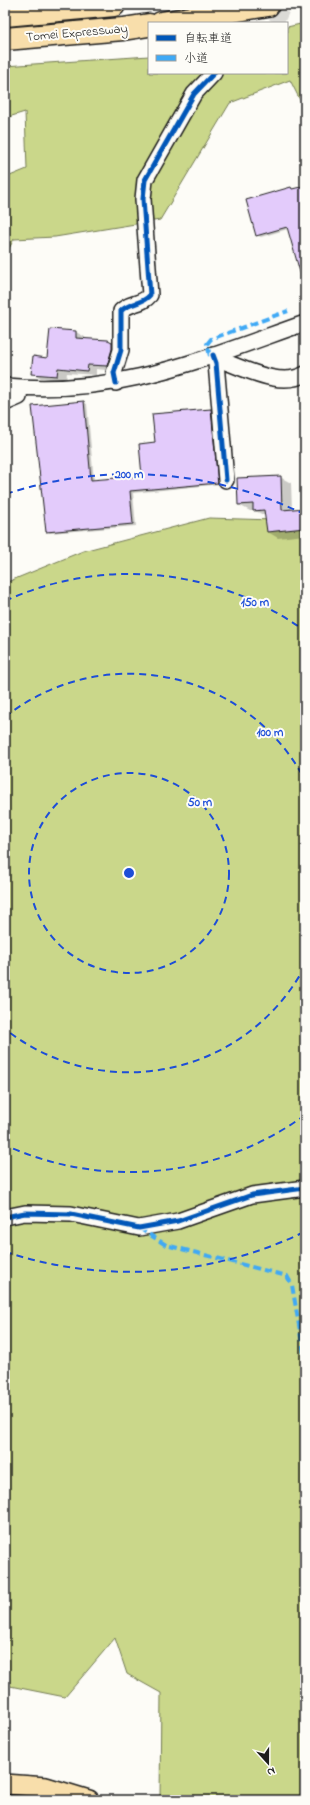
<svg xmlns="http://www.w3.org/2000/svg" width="310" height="1805" font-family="'Indie Flower','Klee One',sans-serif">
<rect width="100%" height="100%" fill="#fdfcf7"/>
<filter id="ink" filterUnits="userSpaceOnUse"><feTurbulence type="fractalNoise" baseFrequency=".025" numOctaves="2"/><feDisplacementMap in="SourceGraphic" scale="8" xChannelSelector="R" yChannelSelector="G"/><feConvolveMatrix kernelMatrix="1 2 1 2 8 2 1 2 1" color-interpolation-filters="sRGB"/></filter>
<g filter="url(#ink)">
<!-- green -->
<g fill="#cad78a" stroke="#737a53">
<path d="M305,23V110L290,80L230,103L160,220L55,237L14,239L5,256V178L27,169L25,112L5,118V66L149,56V73H287V27Z"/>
<path d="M209,518L305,521V1800H198L194,1795L188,1800H160L161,1693L127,1674L115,1638L65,1697L5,1685V583L83,551Z"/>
</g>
<!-- shadow -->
<g fill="#0003">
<path d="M305,186V284L288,229L261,237L257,235L247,201Z"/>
<path d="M51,330L76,332L85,337V340L112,342L121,348L116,371L96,369V375L67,373L66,381L41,378L32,373L48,359Z"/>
<path d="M84,402L87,404L94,481L143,476L156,443L211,410L214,412L221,484L133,493L136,526L50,533L47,531Z"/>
<path d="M280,477L291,483L292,510L305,509V535L278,538L268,532L266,516L255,511H250L239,505Z"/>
</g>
<!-- building -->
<g fill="#e3cbfb" stroke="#1c1c1c">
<path d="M305,186V278L302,279L287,227L256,236L246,200L291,187L292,189Z"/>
<path d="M50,329L76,331V338L108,340L112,342V349L107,366L88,365L87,371L58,368L57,376L31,374L33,356L47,358Z"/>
<path d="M84,401L91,480L142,476L139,444L155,442L152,414L211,409L218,483L130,491L133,524L46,532L32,406Z"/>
<path d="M281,476L282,510L305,508V528L267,532L264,510L253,511V504L238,505L237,478Z"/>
</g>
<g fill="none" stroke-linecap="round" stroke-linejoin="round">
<!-- minor-tunnel -->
<path stroke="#dbdad6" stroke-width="15" stroke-dasharray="15 8" stroke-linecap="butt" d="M276,23L284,5"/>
<defs>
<g id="minor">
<path d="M213,355L216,363L226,480"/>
<path d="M216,363L223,361C246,369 281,388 305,374"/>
<path d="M116,383L114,373L121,350V311C129,302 142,305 150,295L143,199L145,180L194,94L214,73"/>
<path d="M5,386C117,397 202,359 305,323"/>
<path d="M5,403L19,397L20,388"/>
<path d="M5,1217L25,1213L71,1214L139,1228L178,1221L252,1195L305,1188"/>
</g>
<path id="major" d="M5,1784L46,1787L89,1800"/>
<g id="highway">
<path d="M5,15L114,5"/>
<path d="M161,23L268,5"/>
<path d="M5,39L123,29L149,25"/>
</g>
</defs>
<!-- minor casing -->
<use href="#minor" stroke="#1c1c1c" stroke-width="18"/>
<!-- major casing -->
<use href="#major" stroke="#1c1c1c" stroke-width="22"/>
<!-- highway casing -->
<use href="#highway" stroke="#1c1c1c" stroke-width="25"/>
<!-- minor -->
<use href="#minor" stroke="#fdfcf7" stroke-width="15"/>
<!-- major -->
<use href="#major" stroke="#f8deab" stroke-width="19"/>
<!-- highway -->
<use href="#highway" stroke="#f8deab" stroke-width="22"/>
<!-- quiet -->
<g stroke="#3fa9f5" stroke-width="4" stroke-dasharray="8 4" stroke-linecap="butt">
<path d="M210,356L207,344L211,339L288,311"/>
<path d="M139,1228L166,1245L287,1276L292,1285L305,1360"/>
</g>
<defs>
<g id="cycleway">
<path d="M213,355L216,363L226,480"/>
<path d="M116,383L114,373L121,350V311C129,302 142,305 150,295L143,199L145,180L194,94L214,73"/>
<path d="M5,1217L25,1213L71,1214L139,1228L178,1221L252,1195L305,1188"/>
</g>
</defs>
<!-- cycleway casing -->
<use href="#cycleway" stroke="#fdfcf7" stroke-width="8"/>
<!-- cycleway -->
<use href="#cycleway" stroke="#0057b8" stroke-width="5"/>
</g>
</g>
<!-- distance rings -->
<g fill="none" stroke="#1d4ed8" stroke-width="2" stroke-dasharray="7 5">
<circle cx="129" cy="873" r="100"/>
<path d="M305 966A199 199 0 0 1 5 1029M5 717A199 199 0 0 1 305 780"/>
<path d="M305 1115A299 299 0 0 1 5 1145M5 601A299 299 0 0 1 305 631"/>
<path d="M304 1232A399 399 0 0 1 6 1252M6 494A399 399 0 0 1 304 514"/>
</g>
<g text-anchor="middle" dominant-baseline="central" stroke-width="4" stroke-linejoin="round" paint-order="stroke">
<!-- street labels -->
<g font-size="13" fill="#1c1c1c" stroke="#fdfcf7">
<text transform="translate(77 33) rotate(-5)">Tomei Expressway</text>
</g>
</g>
<circle cx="129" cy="873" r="6" fill="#1d4ed8" stroke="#fdfcf7" stroke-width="2"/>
<g font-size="12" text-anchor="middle" font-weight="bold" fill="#1d4ed8" stroke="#fdfcf7" stroke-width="4" stroke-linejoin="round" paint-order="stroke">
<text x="129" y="478">200 m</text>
<text x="255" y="606">150 m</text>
<text x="270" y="736">100 m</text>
<text x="200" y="806">50 m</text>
</g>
<!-- margin -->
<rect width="310" height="1805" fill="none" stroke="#fdfcf7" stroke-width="20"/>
<rect x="10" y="10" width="290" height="1785" fill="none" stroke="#1c1c1c" stroke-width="1.5" filter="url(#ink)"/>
<!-- legend -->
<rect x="148" y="22" width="140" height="52" fill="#fdfcf7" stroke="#a3a29f"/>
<rect x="156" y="35" width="20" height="6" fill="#0057b8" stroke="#a3a29f"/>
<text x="184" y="42" font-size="12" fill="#1c1c1c">自転車道</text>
<rect x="156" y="55" width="20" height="6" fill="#3fa9f5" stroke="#a3a29f"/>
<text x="184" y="62" font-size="12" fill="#1c1c1c">小道</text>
<!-- north arrow -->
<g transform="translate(268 1763) rotate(159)" stroke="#fdfcf7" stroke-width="3" paint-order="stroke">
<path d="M0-3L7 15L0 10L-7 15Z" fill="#1c1c1c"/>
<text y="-6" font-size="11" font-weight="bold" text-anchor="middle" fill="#1c1c1c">N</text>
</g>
</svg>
